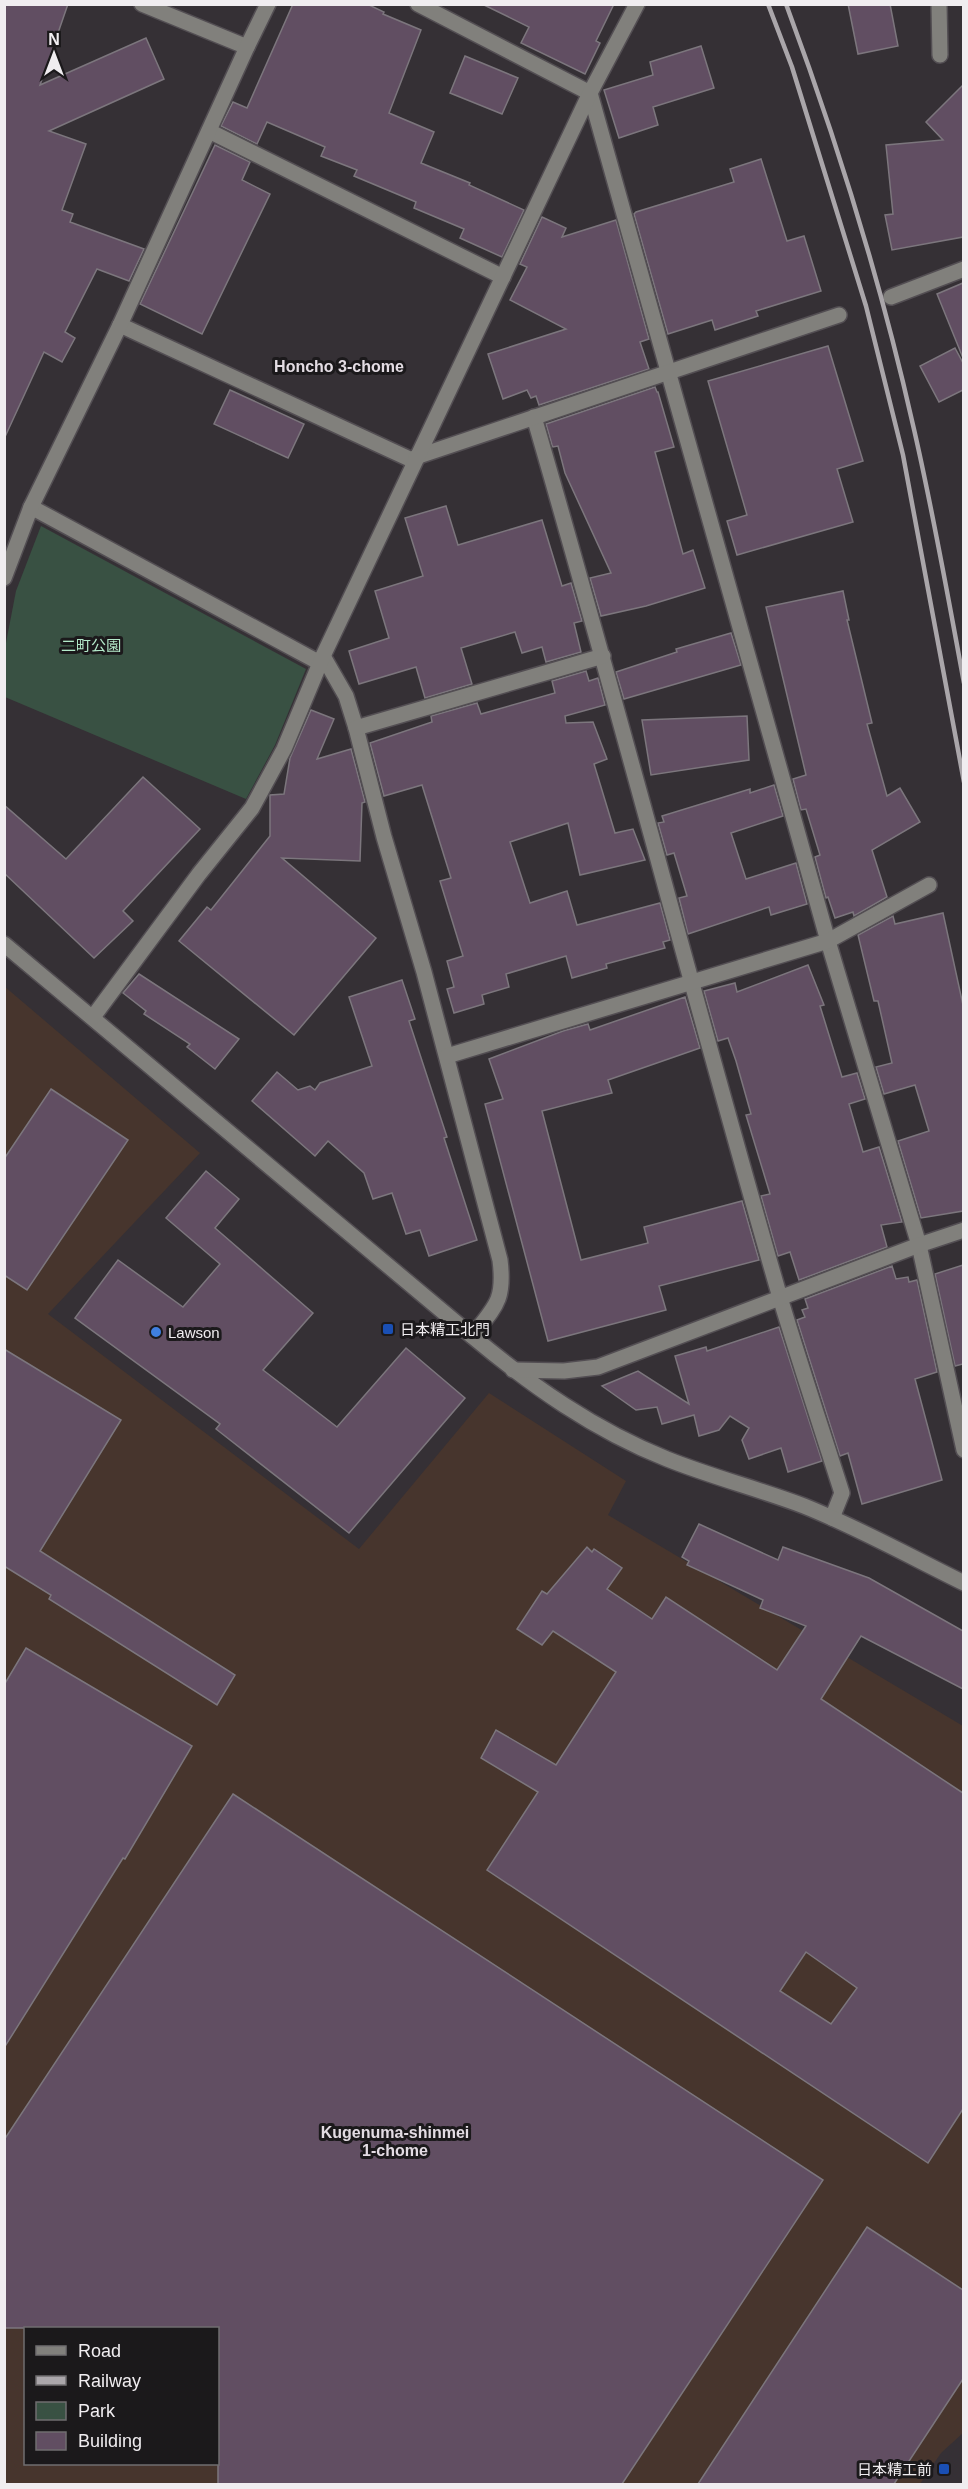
<svg xmlns="http://www.w3.org/2000/svg" width="968" height="2489" font-family="Arial,'Noto Sans JP',sans-serif">
<rect width="100%" height="100%" fill="#353035"/>
<!-- industrial -->
<path fill="#47352d" fill-rule="evenodd" d="M4,986L200,1153L48,1314L359,1549L489,1393L626,1481L608,1515L963,1726V2433L941,2453L920,2484H5ZM26,2328H218V2464H26Z"/>
<!-- green -->
<path fill="#395143" d="M41,526L306,669L275,745L246,799L5,697V648L16,591Z"/>
<!-- building -->
<g fill="#614e62" stroke="#7c767d" stroke-width="1.5" fill-rule="evenodd">
<path d="M4,4H68L40,85L146,38L164,79L49,131L86,144L62,210L73,214L70,222L144,249L129,281L97,269L65,332L75,338L62,362L44,352L4,439Z"/>
<path d="M293,4H367L384,12L383,14L421,30L389,113L434,132L421,163L470,183L469,185L524,210L502,257L460,238L464,229L414,208L416,202L354,176L357,170L321,156L325,147L267,122L257,144L221,126L233,102L247,108Z"/>
<path d="M482,4H614L596,41L600,43L585,74L521,43L529,27Z"/>
<path d="M848,4H890L898,46L858,54Z"/>
<path d="M701,46L714,88L653,107L658,125L619,138L604,90L653,75L650,62Z"/>
<path d="M465,56L518,78L502,114L450,93Z"/>
<path d="M963,85V237L892,250L885,215L893,214L886,145L943,140L926,122Z"/>
<path d="M215,145L250,162L242,180L270,194L202,334L140,304Z"/>
<path d="M761,159L787,241L804,236L821,291L756,311L758,316L715,330L712,320L668,334L634,214L636,212L734,182L730,169Z"/>
<path d="M542,217L566,228L562,237L616,220L649,339L640,342L649,369L539,405L536,396L531,398L527,390L503,399L488,354L566,329L510,300L527,267L520,264Z"/>
<path d="M963,283V358L937,294Z"/>
<path d="M828,346L863,461L837,469L853,522L737,555L727,521L747,515L708,381Z"/>
<path d="M955,348L963,363V390L939,402L920,366Z"/>
<path d="M655,387L657,392H658L674,447L655,452L683,554L693,550L705,588L646,606L601,616L590,578L611,573L565,473L558,446L553,447L552,445L546,424Z"/>
<path d="M230,390L304,424L288,458L214,424Z"/>
<path d="M446,506L458,545L542,520L562,586L571,583L582,621L574,623L581,652L546,662L542,647L522,653L515,632L461,648L472,684L425,698L416,667L359,684L349,651L389,638L375,591L423,576L405,518Z"/>
<path d="M843,591L849,620H847L872,723L867,724L887,796L900,788L920,822L872,850L887,897L854,916L853,912L835,918L828,897L826,898L815,857L820,855L806,809L801,810L793,779L806,775L766,607Z"/>
<path d="M731,633L741,665L624,699L616,672L677,652L676,649Z"/>
<path d="M586,671L589,681L598,678L605,705L565,716L566,723L593,722L607,759L594,764L615,833L633,829L645,860L580,875L568,823L510,842L530,903L567,891L577,925L660,903L670,940L663,942L665,948L606,964L607,968L572,978L566,956L506,974L509,987L482,995L484,1004L454,1013L447,989L454,987L447,961L463,956L440,881L451,878L422,785L384,796L370,743L432,722L431,716L477,703L481,714L555,693L552,681Z"/>
<path d="M311,710L334,719L317,759L351,749L365,802L362,803L360,861L282,858L376,938L294,1035L179,941L207,907L211,910L270,836V795L284,794L290,758Z"/>
<path d="M747,716L749,760L651,775L642,720Z"/>
<path d="M143,777L200,829L123,911L133,921L94,958L4,873V805L66,859Z"/>
<path d="M774,785L783,816L731,833L746,879L796,863L807,904L771,915L769,907L688,934L679,898L687,896L674,853L667,855L658,823L664,822L662,816L750,789V793Z"/>
<path d="M943,913L963,1005V1211L921,1218L898,1141L929,1131L915,1085L884,1094L876,1067L892,1063L878,1001H874L858,935L893,916L895,924Z"/>
<path d="M808,965L824,1005L820,1006L842,1077L857,1073L865,1099L849,1104L863,1152L879,1147L902,1222L881,1225L887,1247L799,1280L790,1252L778,1256L761,1196L770,1194L746,1115L751,1114L736,1061L728,1038L718,1041L704,991L735,983L737,992Z"/>
<path d="M139,974L239,1039L215,1069L187,1047L190,1044L144,1014L146,1011L123,993Z"/>
<path d="M402,980L415,1019L409,1021L447,1137L444,1138L477,1240L429,1256L420,1230L406,1234L392,1193L373,1199L364,1173L328,1141L315,1156L252,1101L277,1072L298,1090L310,1086L315,1090L320,1083L372,1066L349,997Z"/>
<path d="M685,997L700,1048L608,1080L612,1093L542,1111L581,1260L648,1243L644,1227L742,1201L759,1260L659,1286L666,1310L548,1341L485,1104L503,1099L489,1059L563,1031L588,1024L590,1030Z"/>
<path d="M51,1089L128,1140L27,1290L4,1275V1159Z"/>
<path d="M206,1171L239,1199L215,1228L313,1313L263,1370L337,1427L406,1348L465,1398L349,1533L216,1429L220,1424L75,1318L118,1260L183,1307L220,1264L166,1218Z"/>
<path d="M963,1265V1364L955,1366L935,1274Z"/>
<path d="M892,1266L896,1279L908,1277L909,1282L917,1280L937,1372L915,1379L942,1480L862,1504L848,1453L840,1456L797,1320L805,1317L802,1310L808,1308L805,1299Z"/>
<path d="M779,1327L822,1461L788,1472L781,1448L749,1459L742,1440L749,1428L730,1416L719,1430L699,1436L694,1415L662,1424L657,1407L636,1410L602,1386L638,1371L689,1404L675,1356L706,1347L707,1351Z"/>
<path d="M4,1349L121,1420L40,1551L235,1675L217,1705L49,1599L51,1595L4,1566Z"/>
<path d="M699,1524L778,1560L783,1547L869,1578L963,1631V1689L861,1636L821,1699L963,1793V2109L928,2163L487,1870L538,1792L481,1758L496,1730L556,1765L616,1672L553,1631L542,1645L517,1629L542,1591L547,1594L587,1547L592,1552L594,1549L622,1568L607,1589L652,1619L666,1597L777,1670L806,1626L760,1608L763,1600L687,1565L689,1561L682,1557ZM806,1952L857,1988L831,2024L780,1991Z"/>
<path d="M26,1648L192,1746L125,1859L123,1858L4,2048V1685Z"/>
<path d="M233,1794L823,2180L622,2484H218V2328H4V2140Z"/>
<path d="M867,2227L963,2290V2379L894,2484H698Z"/>
</g>
<g fill="none" stroke-linecap="round" stroke-linejoin="round">
<defs>
<g id="minor">
<path d="M142,4L247,47"/>
<path d="M418,4L590,93L828,941L919,1245L964,1450"/>
<path d="M939,4L940,55"/>
<path d="M209,131L503,277"/>
<path d="M891,297L964,269"/>
<path d="M120,325L414,461"/>
<path d="M534,417C619,708 695,1003 779,1294C799,1361 821,1427 842,1493L832,1518"/>
<path d="M416,457L839,315"/>
<path d="M31,507L320,663"/>
<path d="M4,578L31,507L120,325L247,47L268,4"/>
<path d="M323,656L346,696L356,728L384,837L424,972L500,1260C505,1300 496,1306 472,1336"/>
<path d="M356,728L603,656"/>
<path d="M4,944L472,1336C532,1386 594,1430 667,1459C712,1477 759,1489 804,1506C859,1528 911,1557 964,1583"/>
<path d="M93,1017L199,874L252,808L284,749L323,656L590,93L637,4"/>
<path d="M447,1056L828,941L929,885"/>
<path d="M513,1370L564,1371L598,1367L919,1245L964,1230"/>
</g>
</defs>
<!-- minor casing -->
<use href="#minor" stroke="#534e53" stroke-width="18"/>
<!-- minor -->
<use href="#minor" stroke="#81807c" stroke-width="15"/>
<!-- rail -->
<g stroke="#aaa6aa" stroke-width="4.5">
<path d="M768,4L792,67L866,306L903,455L964,782"/>
<path d="M786,4C837,141 881,283 913,425C933,511 948,597 964,683"/>
</g>
</g>
<!-- markers -->
<g fill="#1a4fb4" stroke="#1b191b" stroke-width="2">
<rect x="382" y="1323" width="12" height="12" rx="3"/>
<rect x="938" y="2463" width="12" height="12" rx="3"/>
</g>
<circle fill="#3f7fe0" stroke="#1b191b" stroke-width="2" cx="156" cy="1332" r="6"/>
<g text-anchor="middle" dominant-baseline="central" stroke-width="6" stroke-linejoin="round" paint-order="stroke">
<!-- park labels -->
<g font-size="15" fill="#b4eaca" stroke="#1b191b">
<text x="91" y="645">二町公園</text>
</g>
<!-- poi labels -->
<g font-size="15" fill="#f0edf0" stroke="#1b191b" text-anchor="start">
<text x="400" y="1329">日本精工北門</text>
<text x="168" y="1332">Lawson</text>
<text x="932" y="2469" text-anchor="end">日本精工前</text>
</g>
<!-- neighbourhood labels -->
<g font-size="16" font-weight="bold" fill="#e3dce3" stroke="#1b191b">
<text x="339" y="366">Honcho 3-chome</text>
<text x="395" y="2132">Kugenuma-shinmei<tspan x="395" dy="18">1-chome</tspan></text>
</g>
</g>
<!-- border -->
<rect width="968" height="2489" fill="none" stroke="#f0edf0" stroke-width="12"/>
<!-- legend -->
<rect x="24" y="2327" width="195" height="138" fill="#1b191b" stroke="#706e70" stroke-width="1.5"/>
<rect x="36" y="2346" width="30" height="9" fill="#81807c" stroke="#706e70" stroke-width="1.5"/>
<text x="78" y="2357" font-size="18" fill="#f0edf0">Road</text>
<rect x="36" y="2376" width="30" height="9" fill="#aaa6aa" stroke="#706e70" stroke-width="1.5"/>
<text x="78" y="2387" font-size="18" fill="#f0edf0">Railway</text>
<rect x="36" y="2402" width="30" height="18" fill="#395143" stroke="#706e70" stroke-width="1.5"/>
<text x="78" y="2417" font-size="18" fill="#f0edf0">Park</text>
<rect x="36" y="2432" width="30" height="18" fill="#614e62" stroke="#706e70" stroke-width="1.5"/>
<text x="78" y="2447" font-size="18" fill="#f0edf0">Building</text>
<!-- north arrow -->
<g transform="translate(54 54)" stroke="#1b191b" stroke-width="4.5" paint-order="stroke">
<path d="M0-4.5L10 22L0 15L-10 22Z" fill="#f0edf0"/>
<text y="-9" font-size="16" font-weight="bold" text-anchor="middle" fill="#f0edf0">N</text>
</g>
</svg>
